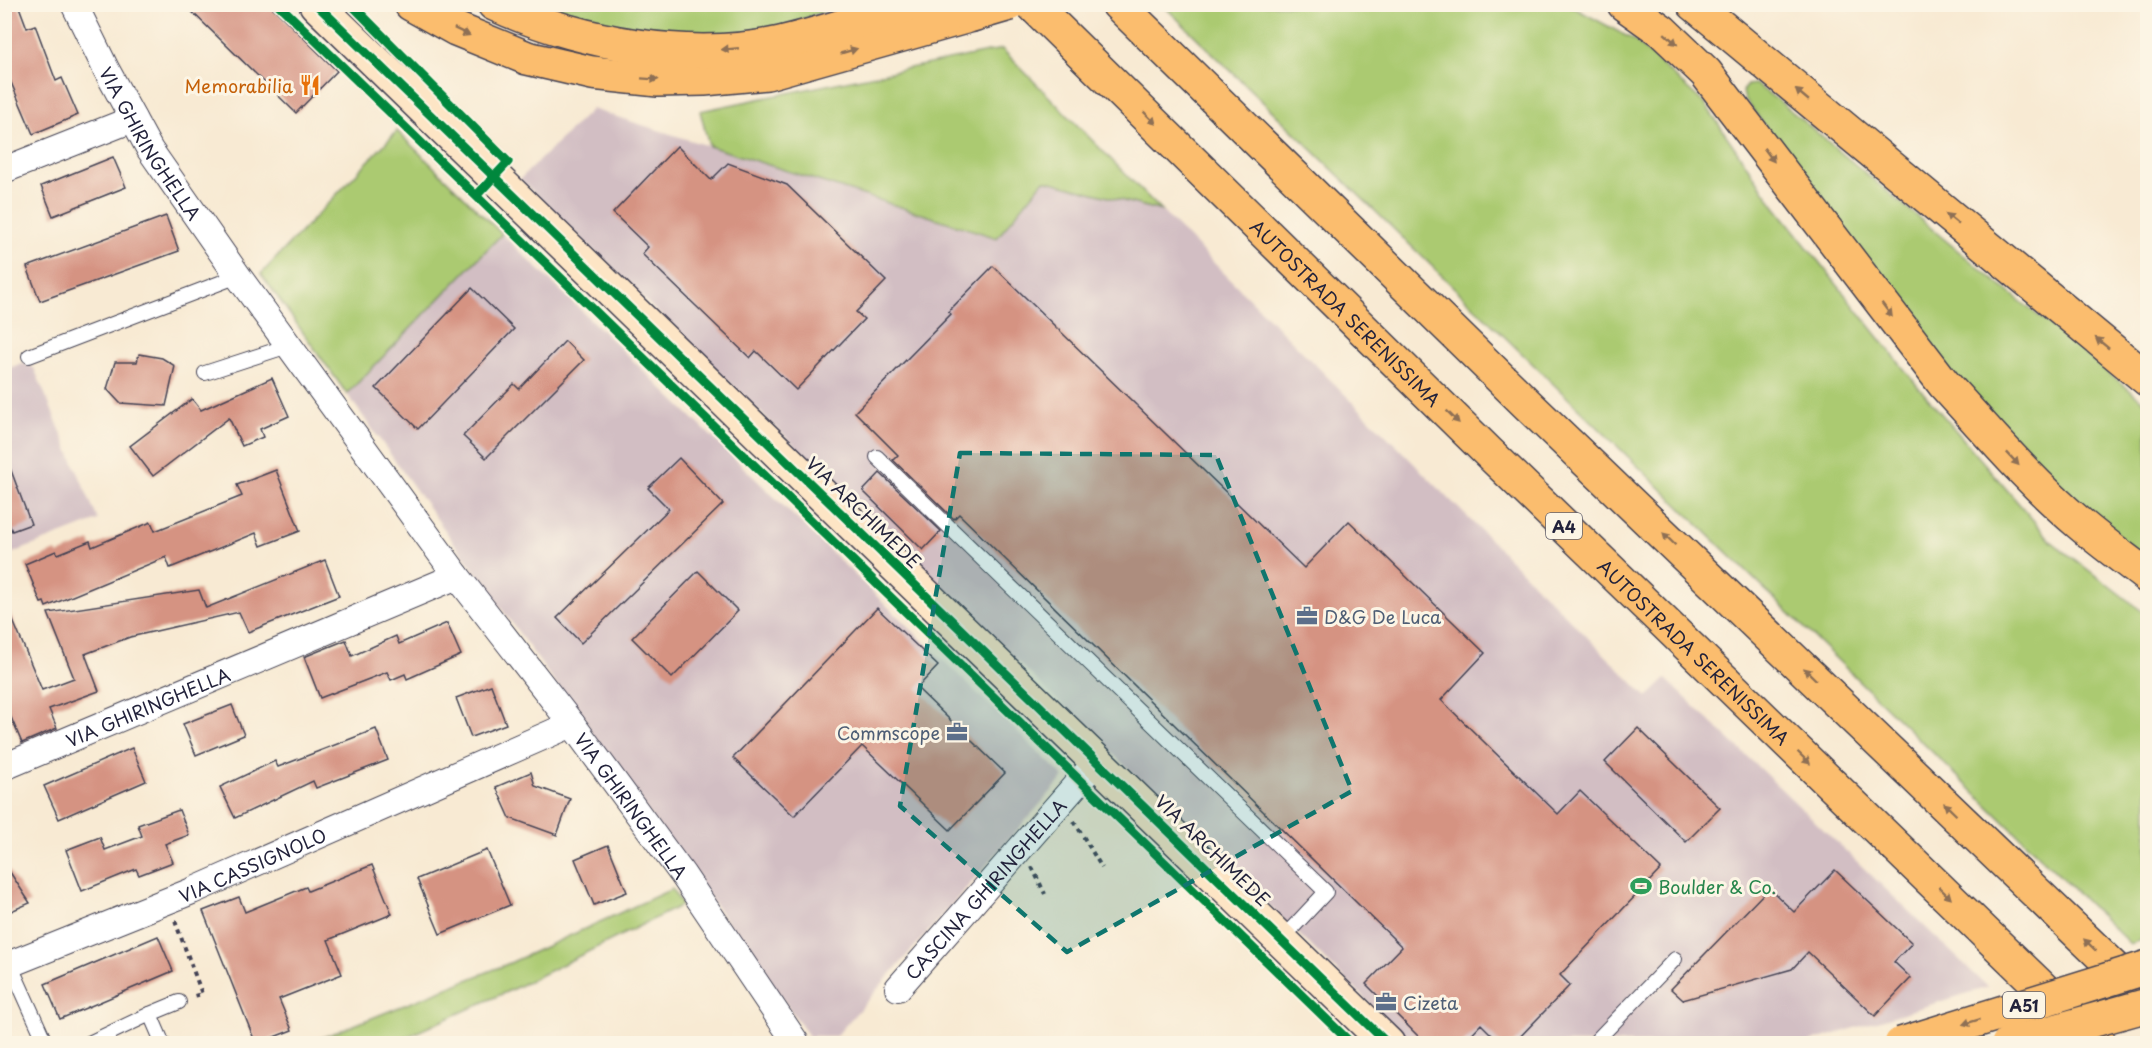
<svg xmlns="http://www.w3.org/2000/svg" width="2152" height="1048" font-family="'Playpen Sans',sans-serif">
<rect width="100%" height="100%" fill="#fcf5e5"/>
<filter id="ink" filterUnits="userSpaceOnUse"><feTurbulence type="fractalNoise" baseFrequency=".0167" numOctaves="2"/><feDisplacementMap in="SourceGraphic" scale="12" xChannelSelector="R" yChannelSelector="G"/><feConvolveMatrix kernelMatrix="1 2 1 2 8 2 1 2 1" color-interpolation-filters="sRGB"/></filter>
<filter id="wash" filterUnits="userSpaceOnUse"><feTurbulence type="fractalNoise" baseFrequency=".008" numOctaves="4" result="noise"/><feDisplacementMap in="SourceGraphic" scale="24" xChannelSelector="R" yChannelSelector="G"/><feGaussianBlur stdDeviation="1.35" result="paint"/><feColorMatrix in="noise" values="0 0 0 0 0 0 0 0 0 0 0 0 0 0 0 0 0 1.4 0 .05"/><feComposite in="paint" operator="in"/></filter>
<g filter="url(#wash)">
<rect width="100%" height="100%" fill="#f8ead3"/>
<!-- industrial -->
<g fill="#d2bec3">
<path d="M592,109L996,238L1044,180L1162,211L1647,697L1666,679L1988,987L1806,1043H1411L520,179Z"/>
<path d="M502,234L1064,777L836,1036H809L347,394Z"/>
<path d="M22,363L34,368L98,520L5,556V370Z"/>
</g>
<!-- green -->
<g fill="#abca71" stroke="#667656" stroke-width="1.5">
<path d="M535,5H840L760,36L679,38L591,23Z"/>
<path d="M1163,5H1569L1634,40L1705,104L1773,204L1920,389L2052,542L2147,615V938L2130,944Z"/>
<path d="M1002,49L1162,211L1044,180L997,238L709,146L700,111Z"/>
<path d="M1755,84L1783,104L1956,249L2147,404V567L2119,543L1945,369L1745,99L1742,91L1747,85Z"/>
<path d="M397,131L502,234L347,394L261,274Z"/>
<path d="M672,889L682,905L513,989L393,1043H309L510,963Z"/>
</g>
<g id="blocks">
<!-- building -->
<g fill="#d59382">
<path d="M4,4H18L27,28L35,25L56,81L62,78L78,115L33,134L4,66Z"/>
<path d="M184,4H269L337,71L296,113Z"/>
<path d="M677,146L711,180L728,163L787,185L886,281L856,312L864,319L796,390L756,351L750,358L642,254L648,247L613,213Z"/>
<path d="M113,157L126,187L53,216L41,186Z"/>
<path d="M166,216L179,251L40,301L27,267Z"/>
<path d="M993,266L1304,568L1349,521L1485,653L1441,700L1558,814L1580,791L1661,869L1560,975L1570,985L1513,1044H1501L1481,1024L1462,1044H1426L1366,984L1402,947L959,514L954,519L893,460L898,455L855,412L951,314L948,312Z"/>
<path d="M472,288L514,329L418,429L376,388Z"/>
<path d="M565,341L584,360L486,458L463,436L514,384L519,389Z"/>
<path d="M139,354L162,358L175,366L166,406L120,403L107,389L115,362H137Z"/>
<path d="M272,378L289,416L260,429L263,437L242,446L229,418L153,476L130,446L192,399L201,410Z"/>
<path d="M4,457H6L31,524L12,531L4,513Z"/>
<path d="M679,458L723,504L581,643L557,618L669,509L648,488Z"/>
<path d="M276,470L300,531L261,546L256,533L170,568L166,557L46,607L44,602L41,603L25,564L56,551L58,554L90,541L92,547L151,522L155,531L242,496L237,485Z"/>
<path d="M880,473L941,531L923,550L863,491Z"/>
<path d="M325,560L339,596L248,632L239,612L130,637L85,654L99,691L49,709L57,728L22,743L4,701V599L42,690L74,678L48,613L199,590L206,608Z"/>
<path d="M698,571L738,611L672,678L632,638Z"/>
<path d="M877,608L938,666L917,688L1005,773L950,830L862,746L794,816L733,758Z"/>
<path d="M447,623L461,655L407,679L405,674L391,680L387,672L320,698L304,657L346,640L352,656L396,636L399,644Z"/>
<path d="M491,685L506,724L471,737L456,698Z"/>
<path d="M232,705L244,735L196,755L183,724Z"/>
<path d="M1638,728L1720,808L1686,842L1605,762Z"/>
<path d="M376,729L388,760L316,788L313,781L235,818L220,787L275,761L278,767Z"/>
<path d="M132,748L146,781L59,819L44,786Z"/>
<path d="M531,772L535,786L570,799L557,835L510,818L496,787Z"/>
<path d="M179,810L189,835L165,844L173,862L139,875L136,869L82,891L66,850L100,837L105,850L142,836L138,825Z"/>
<path d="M608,845L627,892L594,905L575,859Z"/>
<path d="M487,850L510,905L440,934L417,879Z"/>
<path d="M4,863L30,903L4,914Z"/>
<path d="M372,865L392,914L328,940L342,974L279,999L292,1030L256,1044L203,911L239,897L245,912L306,887L308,891Z"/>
<path d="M1835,870L1912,943L1894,962L1911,978L1875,1016L1808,952L1792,969L1683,1000L1671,989L1769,888L1794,912Z"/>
<path d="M158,936L173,971L60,1019L45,984Z"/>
</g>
</g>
</g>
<g filter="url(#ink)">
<use href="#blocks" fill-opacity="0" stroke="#424052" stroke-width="1.5"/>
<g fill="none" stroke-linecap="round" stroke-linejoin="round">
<defs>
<g id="lane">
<path d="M29,356L238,276"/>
<path d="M205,373L288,346"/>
<path d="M877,457L1326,892L1281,940"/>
<path d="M10,964L46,1044"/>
<path d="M150,1014L179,1002"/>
<path d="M87,1044L150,1014L163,1044"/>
<path d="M1593,1044L1675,959"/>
</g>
<g id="street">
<path id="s1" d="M74,4L106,69L150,150L238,276L457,576L572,724L683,875L797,1044"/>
<path d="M4,170L133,119"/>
<path id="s2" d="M4,767L457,576"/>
<path id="s3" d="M10,964L192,891L572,724"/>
<path id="s4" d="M898,988L1097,761"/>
</g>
<path id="secondary" d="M316,4L1388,1044"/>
<g id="highway">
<path d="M411,4L456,29L527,58L592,73L658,80L704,79L767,73L969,16"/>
<path d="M494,4C579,43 689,63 780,43C825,33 869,17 912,4"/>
<path id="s5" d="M1032,4L1488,452L2100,1044"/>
<path d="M1118,4L1526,403L2148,1000"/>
<path d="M1624,4L1662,31L1706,73L1944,384C1988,432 2030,482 2079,523C2101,542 2125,559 2148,577"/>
<path d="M1694,4L2148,380"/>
</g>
</defs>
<!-- lane casing -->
<use href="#lane" stroke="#424052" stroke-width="16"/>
<!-- street casing -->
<use href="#street" stroke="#424052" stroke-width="28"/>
<!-- secondary casing -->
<use href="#secondary" stroke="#424052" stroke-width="36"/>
<!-- highway casing -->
<use href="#highway" stroke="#424052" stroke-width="36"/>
<!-- path -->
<g stroke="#424052" stroke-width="4" stroke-dasharray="4.5 4.5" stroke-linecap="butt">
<path d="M1074,821L1102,868"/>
<path d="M1032,867L1045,894"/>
<path d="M175,921L202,994L194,996"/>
</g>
<!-- lane -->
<use href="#lane" stroke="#fff" stroke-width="14"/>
<!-- street -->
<use href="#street" stroke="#fff" stroke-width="26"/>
<!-- secondary -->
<use href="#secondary" stroke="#fde5c5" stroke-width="33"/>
<!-- highway -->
<use href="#highway" stroke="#fbbd6e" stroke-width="33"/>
<defs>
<g id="highway-bridge">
<path d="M969,16L1010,4"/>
<path d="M1901,1044L2148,967"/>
<path d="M2008,1044L2148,1005"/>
</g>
</defs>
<!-- highway-bridge casing -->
<use href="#highway-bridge" stroke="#424052" stroke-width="36" stroke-linecap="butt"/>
<!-- highway-bridge -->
<use href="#highway-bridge" stroke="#fbbd6e" stroke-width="33"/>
<defs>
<g id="cycleway">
<path d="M278,4L1352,1044"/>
<path d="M316,4L1388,1044"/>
<path d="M351,4L508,162L477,195"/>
</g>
</defs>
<!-- cycleway casing -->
<use href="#cycleway" stroke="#fcf5e5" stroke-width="13"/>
<!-- cycleway -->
<use href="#cycleway" stroke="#00873e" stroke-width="9"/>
</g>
<!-- one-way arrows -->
<defs><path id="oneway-solid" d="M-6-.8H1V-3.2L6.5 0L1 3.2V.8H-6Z" transform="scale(1.5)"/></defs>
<g fill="#8e7054">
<use href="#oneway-solid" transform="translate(462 32) rotate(25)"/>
<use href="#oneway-solid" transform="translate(1671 39) rotate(41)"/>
<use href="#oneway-solid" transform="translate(730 49) rotate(175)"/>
<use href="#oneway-solid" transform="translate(849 51) rotate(-16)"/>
<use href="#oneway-solid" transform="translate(650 79) rotate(4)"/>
<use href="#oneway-solid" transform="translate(1802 95) rotate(-140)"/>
<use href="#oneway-solid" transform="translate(1150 118) rotate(45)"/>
<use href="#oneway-solid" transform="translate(1769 155) rotate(53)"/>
<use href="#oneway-solid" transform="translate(1952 219) rotate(-141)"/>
<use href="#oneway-solid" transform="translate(1887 310) rotate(53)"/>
<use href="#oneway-solid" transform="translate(2102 343) rotate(-141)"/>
<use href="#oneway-solid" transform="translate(1453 417) rotate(45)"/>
<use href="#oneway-solid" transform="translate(2013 459) rotate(47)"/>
<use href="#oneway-solid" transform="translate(1669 539) rotate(-136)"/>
<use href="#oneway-solid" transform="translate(1810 674) rotate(-136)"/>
<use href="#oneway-solid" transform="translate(1804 758) rotate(44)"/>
<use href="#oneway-solid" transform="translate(1950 809) rotate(-136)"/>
<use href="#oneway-solid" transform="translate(1945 893) rotate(44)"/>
<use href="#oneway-solid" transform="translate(2090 945) rotate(-136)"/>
<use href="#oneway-solid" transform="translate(1971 1022) rotate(163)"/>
</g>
</g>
<!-- marked area -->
<path fill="#0f766e" fill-opacity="0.2" stroke="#0f766e" stroke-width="4.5" stroke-dasharray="12 8" stroke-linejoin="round" d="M960,453L1216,455L1352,791L1067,952L900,806Z"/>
<!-- icons -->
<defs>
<symbol id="restaurant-bare" viewBox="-9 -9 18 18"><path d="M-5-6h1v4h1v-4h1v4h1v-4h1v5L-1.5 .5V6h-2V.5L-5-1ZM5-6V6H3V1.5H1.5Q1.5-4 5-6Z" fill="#e8710a" stroke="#fcf5e5" stroke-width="2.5" paint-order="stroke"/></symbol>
<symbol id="office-bare" viewBox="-9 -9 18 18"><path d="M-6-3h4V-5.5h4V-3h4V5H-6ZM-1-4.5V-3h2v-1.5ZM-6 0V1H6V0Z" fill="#5c6f8a" stroke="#fcf5e5" stroke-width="2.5" paint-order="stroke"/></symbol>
<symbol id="stadium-bare" viewBox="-9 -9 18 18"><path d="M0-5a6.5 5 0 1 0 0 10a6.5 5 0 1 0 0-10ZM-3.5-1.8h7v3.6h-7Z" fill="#2e9e5b" stroke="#fcf5e5" stroke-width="2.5" paint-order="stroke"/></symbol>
</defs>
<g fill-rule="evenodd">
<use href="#restaurant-bare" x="295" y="70" width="30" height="30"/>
<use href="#office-bare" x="1292" y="601" width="30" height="30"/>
<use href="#office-bare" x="942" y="717" width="30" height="30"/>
<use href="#stadium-bare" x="1626" y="871" width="30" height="30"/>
<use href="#office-bare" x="1371" y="987" width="30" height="30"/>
</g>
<g text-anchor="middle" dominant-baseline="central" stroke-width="6" stroke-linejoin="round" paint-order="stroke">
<!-- shield labels -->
<g fill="#fcf5e5" stroke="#63616e" stroke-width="1.5">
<rect x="1546" y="513" width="36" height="26" rx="4.5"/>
<rect x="2003" y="992" width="42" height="26" rx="4.5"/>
</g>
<g font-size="16" font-weight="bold" fill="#22223b">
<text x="1564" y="526">A4</text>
<text x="2024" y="1005">A51</text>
</g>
<!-- food labels -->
<g font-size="18" fill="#c56008" stroke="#fcf5e5" text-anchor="end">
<text x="293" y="85">Memorabilia</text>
</g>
<!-- street labels -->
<g font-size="18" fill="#22223b" stroke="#fcf5e5">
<text stroke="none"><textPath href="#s1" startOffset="159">VIA GHIRINGHELLA</textPath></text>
<text stroke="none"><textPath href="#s5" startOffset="440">AUTOSTRADA SERENISSIMA</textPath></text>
<text transform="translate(864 512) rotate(44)">VIA ARCHIMEDE</text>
<text stroke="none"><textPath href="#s5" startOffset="926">AUTOSTRADA SERENISSIMA</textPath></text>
<text stroke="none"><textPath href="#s2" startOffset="156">VIA GHIRINGHELLA</textPath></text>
<text stroke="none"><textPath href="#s1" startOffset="978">VIA GHIRINGHELLA</textPath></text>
<text transform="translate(1213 850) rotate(44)">VIA ARCHIMEDE</text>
<text stroke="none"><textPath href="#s3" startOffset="262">VIA CASSIGNOLO</textPath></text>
<text stroke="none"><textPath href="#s4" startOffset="132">CASCINA GHIRINGHELLA</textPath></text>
</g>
<!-- service labels -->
<g font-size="18" fill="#4e5e75" stroke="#fcf5e5" text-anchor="start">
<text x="1324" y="616">D&amp;G De Luca</text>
<text x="940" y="732" text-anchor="end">Commscope</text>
<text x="1403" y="1002">Cizeta</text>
</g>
<!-- leisure labels -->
<g font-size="18" fill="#27864d" stroke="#fcf5e5" text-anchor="start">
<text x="1658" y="886">Boulder &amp; Co.</text>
</g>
</g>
<!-- margin -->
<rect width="2152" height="1048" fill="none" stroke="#fcf5e5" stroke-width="24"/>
</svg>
